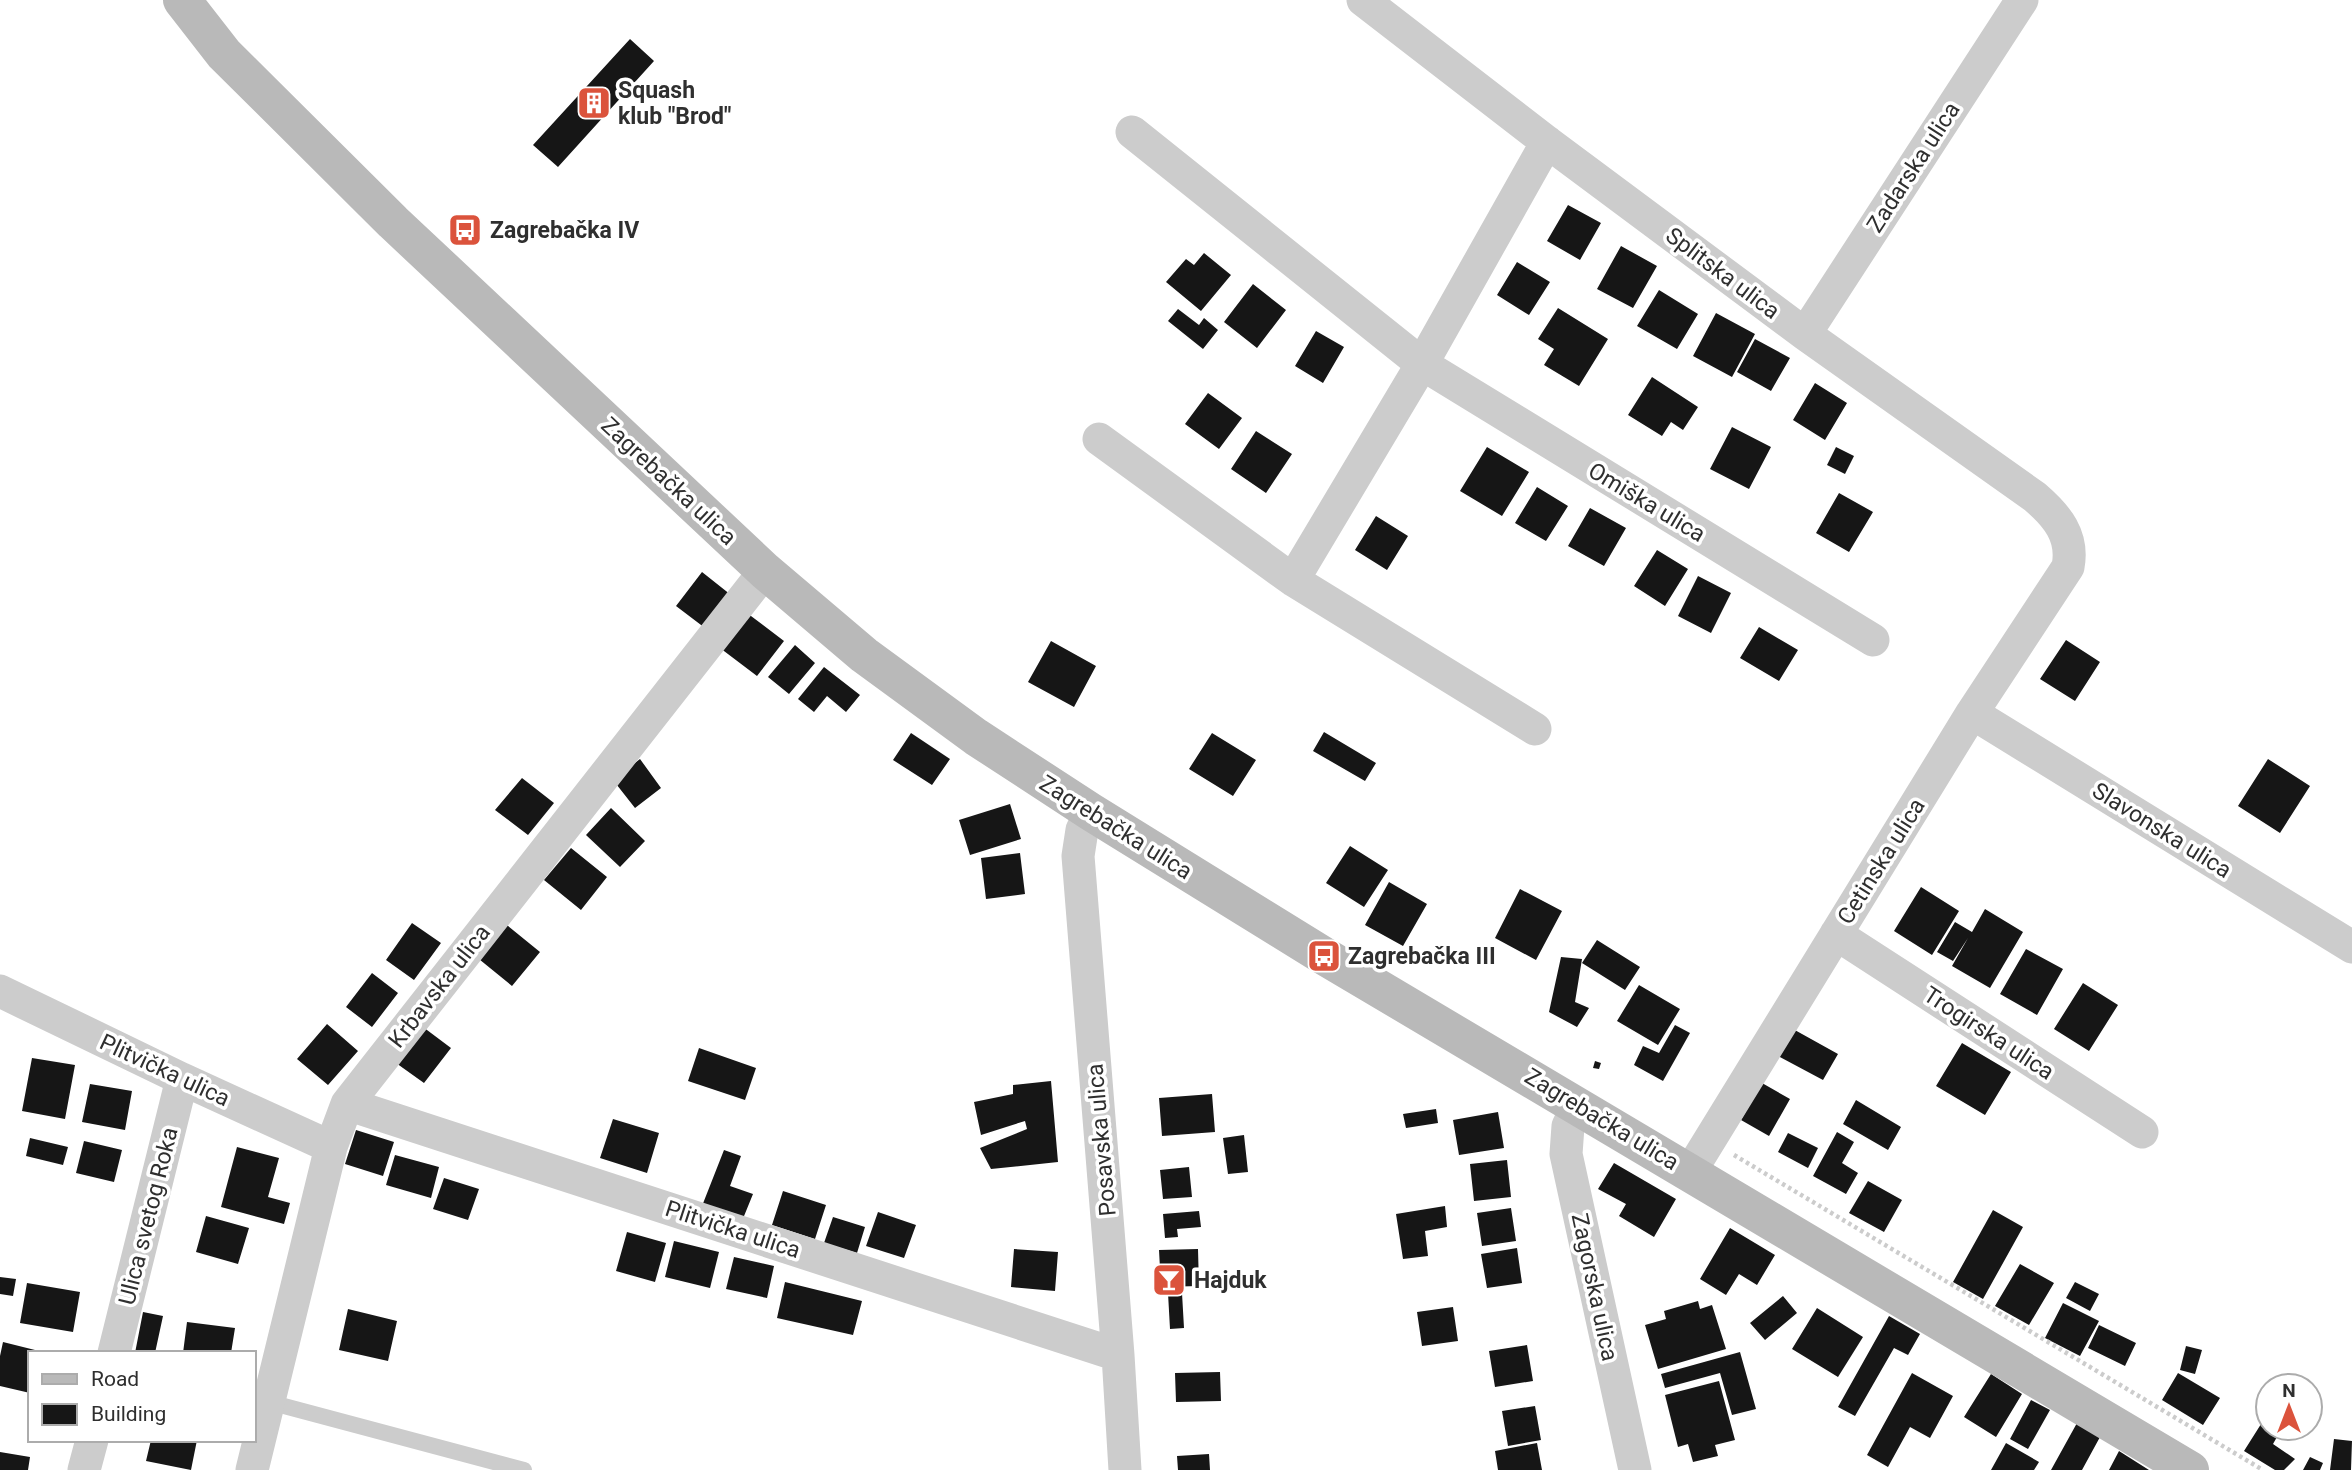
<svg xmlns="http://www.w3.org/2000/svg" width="2352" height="1470" viewBox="0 0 2352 1470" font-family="Roboto,sans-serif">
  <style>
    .building { fill: #161616 }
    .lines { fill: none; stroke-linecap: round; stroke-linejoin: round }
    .path { stroke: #ccc; stroke-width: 4.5; stroke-dasharray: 3.5 3.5; stroke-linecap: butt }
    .service { stroke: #ccc; stroke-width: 16 }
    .minor { stroke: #ccc; stroke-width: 33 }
    .secondary { stroke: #b9b9b9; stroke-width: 38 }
    .labels { text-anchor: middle; stroke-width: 7; stroke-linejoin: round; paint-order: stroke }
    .poi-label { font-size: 23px; font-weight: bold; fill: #2f2f2f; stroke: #fff; text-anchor: start }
    .street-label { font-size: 23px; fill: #2f2f2f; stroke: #fff }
  </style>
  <rect width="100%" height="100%" fill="#fff"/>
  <path class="building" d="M 630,39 L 654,61 L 558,167 L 533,145 Z
    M 1568,205 L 1601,223 L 1580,260 L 1547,241 Z
    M 1621,246 L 1657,266 L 1633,308 L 1597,289 Z
    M 1204,253 L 1231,275 L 1201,311 L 1166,282 L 1186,259 L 1194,265 Z
    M 1517,262 L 1550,282 L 1529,315 L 1497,295 Z
    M 1253,284 L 1286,310 L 1257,348 L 1224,322 Z
    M 1659,290 L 1698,314 L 1677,349 L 1637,326 Z
    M 1558,308 L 1608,339 L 1579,386 L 1544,365 L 1554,349 L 1538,339 Z
    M 1178,309 L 1199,325 L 1204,318 L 1218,330 L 1203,349 L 1168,321 Z
    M 1716,313 L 1755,334 L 1732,377 L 1693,356 Z
    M 1316,331 L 1344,347 L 1323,383 L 1295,366 Z
    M 1755,339 L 1790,358 L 1771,391 L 1737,372 Z
    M 1652,377 L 1698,407 L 1683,430 L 1671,422 L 1662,436 L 1628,415 Z
    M 1815,383 L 1847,403 L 1825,440 L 1793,420 Z
    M 1208,393 L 1242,418 L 1219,449 L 1185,424 Z
    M 1732,427 L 1771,447 L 1749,489 L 1710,469 Z
    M 1256,431 L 1292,454 L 1266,493 L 1231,469 Z
    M 1487,447 L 1529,472 L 1502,516 L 1460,491 Z
    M 1836,447 L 1854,456 L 1845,474 L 1827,465 Z
    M 1537,487 L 1568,506 L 1546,541 L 1515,523 Z
    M 1839,493 L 1873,512 L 1849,552 L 1816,533 Z
    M 1590,508 L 1626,528 L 1604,566 L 1568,546 Z
    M 1376,516 L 1408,536 L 1387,570 L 1355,550 Z
    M 1657,550 L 1688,569 L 1665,606 L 1634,586 Z
    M 702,572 L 731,595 L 705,628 L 676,606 Z
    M 1698,576 L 1731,593 L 1711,633 L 1678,616 Z
    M 747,613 L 784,641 L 757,676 L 720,648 Z
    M 1759,627 L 1798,650 L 1779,681 L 1740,658 Z
    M 2066,640 L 2100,662 L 2075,701 L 2040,679 Z
    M 1051,641 L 1096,666 L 1074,707 L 1028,682 Z
    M 795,645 L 815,663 L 789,694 L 768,677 Z
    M 824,667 L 860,695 L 846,712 L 827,696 L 814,712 L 798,699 Z
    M 1324,732 L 1376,763 L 1365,781 L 1313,751 Z
    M 911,733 L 950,759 L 932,785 L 893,760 Z
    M 1212,733 L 1256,760 L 1233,796 L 1189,769 Z
    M 640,759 L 661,788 L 635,808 L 613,780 Z
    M 2268,759 L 2310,786 L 2280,833 L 2238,806 Z
    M 522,778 L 554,803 L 528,835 L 495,810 Z
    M 1010,804 L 1021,839 L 970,855 L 959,820 Z
    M 611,808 L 645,841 L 620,867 L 586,835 Z
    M 1350,846 L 1388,870 L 1364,907 L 1326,883 Z
    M 571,848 L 607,877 L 581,910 L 544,880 Z
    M 1020,853 L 1025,894 L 986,899 L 981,858 Z
    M 1389,882 L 1427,904 L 1403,946 L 1365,925 Z
    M 1921,887 L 1959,911 L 1932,955 L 1894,931 Z
    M 1520,889 L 1562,911 L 1536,960 L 1495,938 Z
    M 1985,909 L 2023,932 L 1990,988 L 1952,966 L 1968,938 L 1953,961 L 1937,952 L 1955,922 L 1972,932 Z
    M 502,921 L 540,952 L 512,986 L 474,955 Z
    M 412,923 L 441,943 L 414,980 L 386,960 Z
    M 1597,940 L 1640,967 L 1625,990 L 1582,963 Z
    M 2026,949 L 2063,969 L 2037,1015 L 2000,994 Z
    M 1561,957 L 1582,959 L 1575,1002 L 1589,1008 L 1577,1027 L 1549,1012 Z
    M 372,973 L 398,993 L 372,1027 L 346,1007 Z
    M 2083,983 L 2118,1005 L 2089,1051 L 2054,1029 Z
    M 1639,985 L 1680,1009 L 1658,1045 L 1617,1021 Z
    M 327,1024 L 358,1051 L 328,1085 L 297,1059 Z
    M 1675,1025 L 1690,1033 L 1663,1081 L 1634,1065 L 1643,1046 L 1659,1053 Z
    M 423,1027 L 451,1048 L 424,1083 L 396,1063 Z
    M 1793,1029 L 1838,1054 L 1823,1080 L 1778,1056 Z
    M 1962,1043 L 2011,1072 L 1985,1115 L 1936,1086 Z
    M 699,1048 L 756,1068 L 745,1100 L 688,1081 Z
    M 32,1058 L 75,1065 L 65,1119 L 22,1111 Z
    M 1595,1061 L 1601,1063 L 1599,1069 L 1593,1068 Z
    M 1051,1081 L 1058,1162 L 991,1169 L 980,1148 L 1027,1129 L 1025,1121 L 981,1135 L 974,1102 L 1013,1094 L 1013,1085 Z
    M 1762,1083 L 1790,1099 L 1769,1136 L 1741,1120 Z
    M 90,1084 L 132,1091 L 125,1130 L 82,1122 Z
    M 1212,1094 L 1215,1132 L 1162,1136 L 1159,1098 Z
    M 1856,1100 L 1901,1127 L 1888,1150 L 1843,1124 Z
    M 1436,1109 L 1438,1123 L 1406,1128 L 1403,1114 Z
    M 1498,1112 L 1504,1148 L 1459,1155 L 1453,1120 Z
    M 613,1119 L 659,1133 L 647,1173 L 600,1158 Z
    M 356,1130 L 394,1142 L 383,1176 L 345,1164 Z
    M 1837,1132 L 1854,1142 L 1842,1163 L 1858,1173 L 1846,1194 L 1813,1176 Z
    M 1788,1133 L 1818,1148 L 1808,1168 L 1778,1152 Z
    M 1244,1135 L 1248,1172 L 1228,1174 L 1223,1138 Z
    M 30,1138 L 68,1147 L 63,1165 L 26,1156 Z
    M 84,1141 L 122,1150 L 114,1182 L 76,1173 Z
    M 237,1147 L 279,1158 L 268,1197 L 290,1203 L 284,1224 L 221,1207 Z
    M 724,1150 L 741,1156 L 730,1186 L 753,1194 L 742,1221 L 702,1206 Z
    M 395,1155 L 439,1167 L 431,1198 L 386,1185 Z
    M 1507,1160 L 1511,1197 L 1474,1201 L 1470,1164 Z
    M 1614,1163 L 1676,1199 L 1654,1237 L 1619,1216 L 1626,1204 L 1598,1189 Z
    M 1189,1167 L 1192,1197 L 1163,1199 L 1160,1170 Z
    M 444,1178 L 479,1189 L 468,1220 L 433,1209 Z
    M 1868,1181 L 1902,1200 L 1884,1232 L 1849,1213 Z
    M 783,1191 L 826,1205 L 815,1239 L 772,1225 Z
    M 1445,1206 L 1447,1227 L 1425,1231 L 1428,1256 L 1403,1259 L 1396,1214 Z
    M 1511,1208 L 1516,1241 L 1482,1246 L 1477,1213 Z
    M 1993,1210 L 2023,1227 L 1983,1299 L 1953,1282 Z
    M 1199,1211 L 1201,1227 L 1177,1229 L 1178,1237 L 1165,1238 L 1163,1214 Z
    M 878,1212 L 916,1225 L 904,1258 L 866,1246 Z
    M 206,1216 L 249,1228 L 238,1264 L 196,1252 Z
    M 833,1217 L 865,1227 L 857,1253 L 824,1243 Z
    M 1730,1228 L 1775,1255 L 1757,1285 L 1739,1274 L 1726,1295 L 1700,1279 Z
    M 627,1232 L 666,1243 L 655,1282 L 616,1271 Z
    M 674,1241 L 719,1252 L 710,1288 L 665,1277 Z
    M 1517,1248 L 1522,1283 L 1487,1288 L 1481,1254 Z
    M 1014,1249 L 1058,1252 L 1055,1291 L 1011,1287 Z
    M 1198,1249 L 1199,1286 L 1161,1287 L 1159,1250 Z
    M 734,1257 L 774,1266 L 767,1298 L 726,1289 Z
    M 2020,1264 L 2054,1283 L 2029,1325 L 1995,1306 Z
    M 0,1277 L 16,1279 L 13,1296 L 0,1294 Z
    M 785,1282 L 862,1301 L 853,1335 L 777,1318 Z
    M 2075,1282 L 2099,1294 L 2090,1311 L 2066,1298 Z
    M 27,1283 L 80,1292 L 73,1332 L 20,1323 Z
    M 1168,1293 L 1182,1293 L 1184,1328 L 1170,1329 Z
    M 1783,1296 L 1797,1313 L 1765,1340 L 1750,1323 Z
    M 1698,1301 L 1700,1309 L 1712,1305 L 1726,1349 L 1658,1369 L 1645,1325 L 1666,1319 L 1664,1311 Z
    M 2063,1303 L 2099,1321 L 2080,1356 L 2045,1338 Z
    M 1453,1307 L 1458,1341 L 1422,1346 L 1417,1312 Z
    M 1817,1308 L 1863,1337 L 1838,1377 L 1792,1349 Z
    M 348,1309 L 397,1321 L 388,1361 L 339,1350 Z
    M 143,1312 L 163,1316 L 155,1353 L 135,1353 Z
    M 1889,1316 L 1920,1334 L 1908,1355 L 1894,1348 L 1855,1416 L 1838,1407 Z
    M 187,1322 L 235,1328 L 231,1353 L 183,1353 Z
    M 2099,1325 L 2136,1343 L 2125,1366 L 2088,1348 Z
    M 3,1342 L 43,1352 L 30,1353 L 30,1393 L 0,1386 L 0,1356 Z
    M 1527,1345 L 1533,1381 L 1495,1387 L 1489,1351 Z
    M 2186,1346 L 2202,1350 L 2195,1374 L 2180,1370 Z
    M 1740,1352 L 1756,1409 L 1732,1415 L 1720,1373 L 1665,1388 L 1661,1374 Z
    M 1220,1372 L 1221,1401 L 1176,1402 L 1175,1373 Z
    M 1912,1373 L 1953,1396 L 1930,1438 L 1910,1427 L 1888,1467 L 1867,1455 Z
    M 2178,1373 L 2220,1398 L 2203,1425 L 2162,1400 Z
    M 1991,1374 L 2022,1394 L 1996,1437 L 1964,1417 Z
    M 1719,1381 L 1735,1440 L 1715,1445 L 1718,1456 L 1693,1462 L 1688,1444 L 1678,1447 L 1665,1395 Z
    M 2031,1400 L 2050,1410 L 2028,1449 L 2010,1439 Z
    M 1535,1406 L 1541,1440 L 1508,1446 L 1502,1411 Z
    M 2268,1413 L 2268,1428 L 2282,1428 L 2273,1444 L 2295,1459 L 2284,1470 L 2275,1470 L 2244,1451 Z
    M 2077,1423 L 2100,1437 L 2082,1470 L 2051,1470 Z
    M 2334,1439 L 2352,1441 L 2351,1470 L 2330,1470 Z
    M 151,1440 L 197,1440 L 191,1470 L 146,1461 Z
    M 1537,1443 L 1542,1470 L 1498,1470 L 1495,1451 Z
    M 2006,1443 L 2039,1462 L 2034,1470 L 1991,1470 Z
    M 2119,1451 L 2149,1470 L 2109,1470 Z
    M 0,1452 L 30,1457 L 28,1470 L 0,1470 Z
    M 1209,1454 L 1210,1470 L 1178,1470 L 1177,1456 Z
    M 2310,1457 L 2323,1463 L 2320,1470 L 2303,1470 Z"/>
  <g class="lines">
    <path class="path" d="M 1734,1155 L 2263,1470"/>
    <path class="service" d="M 269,1402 L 524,1470"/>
    <path class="minor" d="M 1363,0 L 1547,142 L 1805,334 L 2035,497 C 2057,516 2074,536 2068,567 L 1972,713 L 1690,1172
      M 1132,132 L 1422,364 L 1873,640
      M 1805,334 L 2022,0
      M 1099,439 L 1293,580 L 1535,729
      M 1293,580 L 1422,364 L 1547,142
      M 1972,713 L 2352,947
      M 1091,812 L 1082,830 L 1078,856 L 1118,1355 L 1125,1470
      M 1836,934 L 2142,1132
      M 0,991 L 182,1079 L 331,1147
      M 347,1104 L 1118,1355
      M 1578,1105 L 1568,1126 L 1566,1154 L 1635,1470
      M 114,1353 L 182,1079
      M 84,1470 L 92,1440
      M 252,1470 L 331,1147 L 347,1104 L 765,571"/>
    <path class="secondary" d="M 182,0 L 224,54 L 393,222 L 765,571 L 864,655 L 976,737 L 1091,812 L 1324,956 L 2190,1470"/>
  </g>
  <defs>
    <symbol id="building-square" viewBox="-11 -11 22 22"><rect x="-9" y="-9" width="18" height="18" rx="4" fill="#db533c" stroke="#fff"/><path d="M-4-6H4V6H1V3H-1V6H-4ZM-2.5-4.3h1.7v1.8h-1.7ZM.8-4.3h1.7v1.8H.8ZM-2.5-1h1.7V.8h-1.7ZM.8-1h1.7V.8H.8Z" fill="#fff"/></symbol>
    <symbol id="bus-square" viewBox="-11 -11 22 22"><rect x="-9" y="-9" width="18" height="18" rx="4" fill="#db533c" stroke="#fff"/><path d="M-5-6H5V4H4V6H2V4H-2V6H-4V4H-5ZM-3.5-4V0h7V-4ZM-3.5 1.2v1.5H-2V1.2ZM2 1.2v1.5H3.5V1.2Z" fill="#fff"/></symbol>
    <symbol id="bar-square" viewBox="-11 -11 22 22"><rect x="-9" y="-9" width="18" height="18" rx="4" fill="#db533c" stroke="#fff"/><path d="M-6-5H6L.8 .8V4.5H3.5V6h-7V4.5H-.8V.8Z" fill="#fff"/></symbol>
  </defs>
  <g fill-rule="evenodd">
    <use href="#building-square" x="575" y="84" width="38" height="38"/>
    <use href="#bus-square" x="446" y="211" width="38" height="38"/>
    <use href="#bus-square" x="1305" y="937" width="38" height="38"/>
    <use href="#bar-square" x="1150" y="1261" width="38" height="38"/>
  </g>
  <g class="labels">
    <g class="poi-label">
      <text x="618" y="98">Squash<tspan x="618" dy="26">klub "Brod"</tspan></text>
      <text x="490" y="238">Zagrebačka IV</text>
      <text x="1348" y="964">Zagrebačka III</text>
      <text x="1194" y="1288">Hajduk</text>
    </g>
    <g class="street-label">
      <text transform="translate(1913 167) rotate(-57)" y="8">Zadarska ulica</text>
      <text transform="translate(1723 273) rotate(37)" y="8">Splitska ulica</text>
      <text transform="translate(669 481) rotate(43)" y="8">Zagrebačka ulica</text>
      <text transform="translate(1647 502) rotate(31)" y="8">Omiška ulica</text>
      <text transform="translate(1116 827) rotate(32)" y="8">Zagrebačka ulica</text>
      <text transform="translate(2162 830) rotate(32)" y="8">Slavonska ulica</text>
      <text transform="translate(1881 861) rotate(-58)" y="8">Cetinska ulica</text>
      <text transform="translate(439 986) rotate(-52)" y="8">Krbavska ulica</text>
      <text transform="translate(1989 1033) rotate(33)" y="8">Trogirska ulica</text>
      <text transform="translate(165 1070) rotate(25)" y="8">Plitvička ulica</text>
      <text transform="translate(1602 1119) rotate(31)" y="8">Zagrebačka ulica</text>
      <text transform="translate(1101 1140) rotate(-95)" y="8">Posavska ulica</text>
      <text transform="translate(148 1216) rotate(-76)" y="8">Ulica svetog Roka</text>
      <text transform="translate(733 1229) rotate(18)" y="8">Plitvička ulica</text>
      <text transform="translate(1595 1287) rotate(78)" y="8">Zagorska ulica</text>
    </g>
  </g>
  <rect x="28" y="1351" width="228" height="91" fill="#ffffff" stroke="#acacac" stroke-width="2"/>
  <rect x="42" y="1374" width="35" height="10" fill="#b9b9b9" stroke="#acacac" stroke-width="2"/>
  <text x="91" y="1386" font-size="21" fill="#2f2f2f">Road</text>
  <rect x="42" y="1404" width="35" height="21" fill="#161616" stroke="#acacac" stroke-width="2"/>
  <text x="91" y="1421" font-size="21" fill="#2f2f2f">Building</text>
  <g transform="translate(2289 1407)"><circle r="33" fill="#ffffff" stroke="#acacac" stroke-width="2"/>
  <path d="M0-5L12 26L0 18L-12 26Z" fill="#db533c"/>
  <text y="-10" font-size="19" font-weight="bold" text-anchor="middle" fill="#2f2f2f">N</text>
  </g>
</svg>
